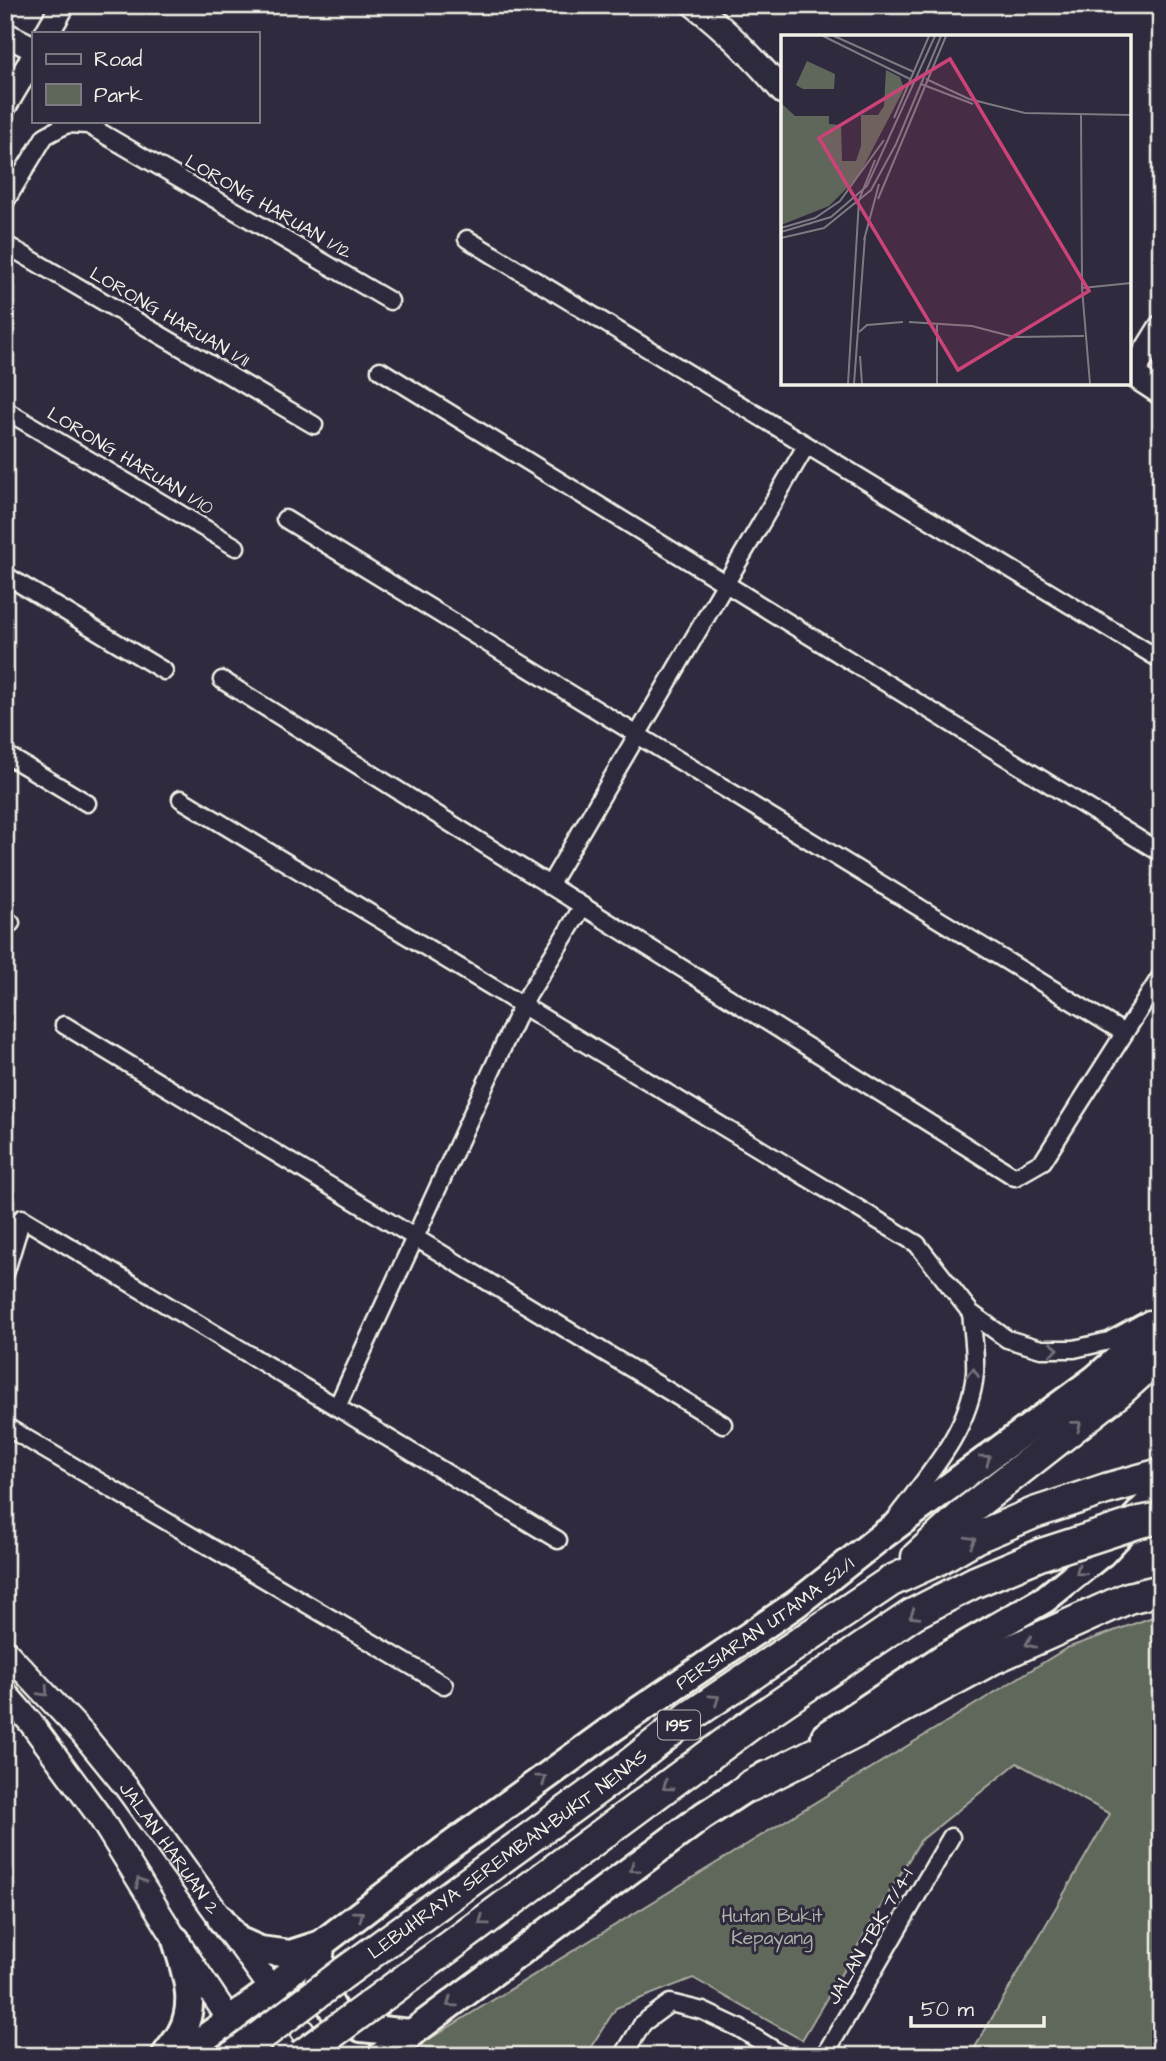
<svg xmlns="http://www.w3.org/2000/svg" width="1166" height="2061" viewBox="0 0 1166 2061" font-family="'Architects Daughter',sans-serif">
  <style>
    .green { fill: #5f675a; stroke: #aaaca1; stroke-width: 2 }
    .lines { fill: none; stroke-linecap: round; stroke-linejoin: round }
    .street-casing { stroke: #f4f1e8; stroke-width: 21 }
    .secondary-casing { stroke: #f4f1e8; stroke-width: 28 }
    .primary-casing { stroke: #f4f1e8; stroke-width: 32 }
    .highway-casing { stroke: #f4f1e8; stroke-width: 35 }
    .street { stroke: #2f2a3d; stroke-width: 16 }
    .secondary { stroke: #2f2a3d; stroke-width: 23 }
    .primary { stroke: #2f2a3d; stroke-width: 26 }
    .highway { stroke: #2f2a3d; stroke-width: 30 }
    .highway-bridge-casing { stroke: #f4f1e8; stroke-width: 35; stroke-linecap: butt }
    .highway-bridge { stroke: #2f2a3d; stroke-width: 30 }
    .oneway { stroke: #747079 }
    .labels { text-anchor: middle; stroke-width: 6; stroke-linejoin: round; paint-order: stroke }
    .shield { fill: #2f2a3d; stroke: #b9b5b5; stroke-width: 2 }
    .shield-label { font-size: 18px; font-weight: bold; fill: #f4f1e8 }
    .street-label { font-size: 19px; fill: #f4f1e8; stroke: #2f2a3d }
    .park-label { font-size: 19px; fill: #b1b3a8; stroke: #2f2a3d }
    .inset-road { fill: none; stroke: #7e7a81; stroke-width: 2 }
    .view { fill: #cc4377; fill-opacity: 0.15; stroke: #cc4377; stroke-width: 3.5 }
    .inset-edge { fill: none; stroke: #f4f1e8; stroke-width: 3.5 }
  </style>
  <rect width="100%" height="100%" fill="#2f2a3d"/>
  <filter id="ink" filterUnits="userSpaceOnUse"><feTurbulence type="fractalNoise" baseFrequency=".0143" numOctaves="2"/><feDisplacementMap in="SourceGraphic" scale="14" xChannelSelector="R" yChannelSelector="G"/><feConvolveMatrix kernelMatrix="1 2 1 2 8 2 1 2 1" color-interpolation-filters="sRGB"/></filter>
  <g filter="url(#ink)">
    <path class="green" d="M 1161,1614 L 1161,2056 L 970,2056 L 1110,1814 L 1017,1763 L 920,1841 L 802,2040 L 693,1978 L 616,2008 L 585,2056 L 412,2056 L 418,2046 L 1067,1648 Z"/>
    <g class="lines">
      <defs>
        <path id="street" d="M 5,202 L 45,136 L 67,124 L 88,125 L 390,301
          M 467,239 L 1161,660
          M 5,244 L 314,425
          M 380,370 L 1161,853
          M 5,410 L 236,547
          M 285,519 L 1124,1033
          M 5,575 L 164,671
          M 222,680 L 1015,1177 L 1043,1161 L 1161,976
          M 5,754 L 87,803
          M 181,799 L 917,1244 L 971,1313 L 1007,1339 L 1041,1349 L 1074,1349 L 1109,1341 L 1149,1319
          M 549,886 L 806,446
          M 5,920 L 11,923
          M 64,1025 L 723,1424
          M 5,1274 L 22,1218 L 558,1540
          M 337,1407 L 522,1005 L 583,906
          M 5,1426 L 444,1685
          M 898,1515 C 930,1473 970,1429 975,1373 C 976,1354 973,1333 971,1313
          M 623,2056 L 643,2023 L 670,2003 L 703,2011 L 739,2028 L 784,2056
          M 824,2056 L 951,1837"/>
        <g id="secondary">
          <path d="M 694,5 C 728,31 756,60 783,92"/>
          <path d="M 47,33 L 63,5"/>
          <path d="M 5,34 L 33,48"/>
          <path d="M 5,105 L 33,58"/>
          <path d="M 1129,372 L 1161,393"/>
          <path d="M 1132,374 L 1161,327"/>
          <path id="s1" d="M 5,1651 L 83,1734 L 127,1788 L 320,2056"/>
          <path d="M 5,1693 L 31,1723 L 100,1817 L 176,1940 L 254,2056"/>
        </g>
        <g id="primary">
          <path d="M 825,1736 L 944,1657 L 1045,1599 L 1102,1553 L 1150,1502 L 1161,1486"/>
          <path d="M 221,1919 L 237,1940 L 260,1950 L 290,1954 L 321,1944 L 318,1982 L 335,2013 L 361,2028 L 411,2033 L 406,2040"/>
          <path d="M 165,2056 C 170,2048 177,2041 181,2033 C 198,2002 185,1971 176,1940"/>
          <path id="s2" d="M 180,2056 L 272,1989 L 321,1944 L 443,1851 L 613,1728 L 796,1604 L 882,1536 L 1095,1379 L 1161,1321"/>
          <path d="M 381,2056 L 703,1816 L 766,1775"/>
        </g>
        <g id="highway">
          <path d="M 917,1557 L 966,1512 L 1119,1392 L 1161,1354"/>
          <path d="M 750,1786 L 857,1732 L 992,1659 L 1128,1598 L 1161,1590"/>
          <path id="s3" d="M 345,1972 L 611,1779 L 689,1717 L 891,1581 L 937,1560 L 975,1538 L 1034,1513 L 1106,1489 L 1161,1474"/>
          <path d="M 372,2004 L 758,1719 L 913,1614 L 975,1582 L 1042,1554"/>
        </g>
      </defs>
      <use href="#street" class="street-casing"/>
      <use href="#secondary" class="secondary-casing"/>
      <use href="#primary" class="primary-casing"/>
      <use href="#highway" class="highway-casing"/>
      <use href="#street" class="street"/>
      <use href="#secondary" class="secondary"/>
      <use href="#primary" class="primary"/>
      <use href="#highway" class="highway"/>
      <defs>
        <path id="highway-bridge" d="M 1042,1554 L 1140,1522 L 1161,1518
          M 234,2056 L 345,1972
          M 301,2056 L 372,2004"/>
      </defs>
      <use href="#highway-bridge" class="highway-bridge-casing"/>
      <use href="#highway-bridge" class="highway-bridge"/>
    </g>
    <defs><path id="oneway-chevron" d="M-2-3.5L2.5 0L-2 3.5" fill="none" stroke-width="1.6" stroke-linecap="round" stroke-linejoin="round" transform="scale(1.75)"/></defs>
    <g class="oneway">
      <use href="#oneway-chevron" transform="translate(1054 1349) rotate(1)"/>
      <use href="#oneway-chevron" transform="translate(973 1373) rotate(-86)"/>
      <use href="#oneway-chevron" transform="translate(1077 1425) rotate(-38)"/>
      <use href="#oneway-chevron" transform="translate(986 1459) rotate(-37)"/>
      <use href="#oneway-chevron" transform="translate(971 1541) rotate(-28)"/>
      <use href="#oneway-chevron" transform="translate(1080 1571) rotate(143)"/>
      <use href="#oneway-chevron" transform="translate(914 1615) rotate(149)"/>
      <use href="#oneway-chevron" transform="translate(1030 1643) rotate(156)"/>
      <use href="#oneway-chevron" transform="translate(44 1692) rotate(47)"/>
      <use href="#oneway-chevron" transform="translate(715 1699) rotate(-34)"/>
      <use href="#oneway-chevron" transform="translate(542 1779) rotate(-36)"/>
      <use href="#oneway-chevron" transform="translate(667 1786) rotate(144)"/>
      <use href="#oneway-chevron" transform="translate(634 1868) rotate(144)"/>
      <use href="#oneway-chevron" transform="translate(140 1882) rotate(-122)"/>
      <use href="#oneway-chevron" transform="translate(359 1915) rotate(-37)"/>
      <use href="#oneway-chevron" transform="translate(483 1921) rotate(144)"/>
      <use href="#oneway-chevron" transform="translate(451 2003) rotate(144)"/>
    </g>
  </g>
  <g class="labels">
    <rect class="shield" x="658" y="1710.5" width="42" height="29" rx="5"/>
    <g class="shield-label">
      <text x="679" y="1731">195</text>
    </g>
    <g class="street-label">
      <text transform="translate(269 206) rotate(30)" y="7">LORONG HARUAN 1/12</text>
      <text transform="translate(170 316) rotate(30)" y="7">LORONG HARUAN 1/11</text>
      <text transform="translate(131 460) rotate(31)" y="7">LORONG HARUAN 1/10</text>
      <text dy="7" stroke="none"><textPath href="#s2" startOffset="728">PERSIARAN UTAMA S2/1</textPath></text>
      <text dy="7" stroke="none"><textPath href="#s1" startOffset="257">JALAN HARUAN 2</textPath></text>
      <text dy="7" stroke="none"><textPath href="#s3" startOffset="201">LEBUHRAYA SEREMBAN-BUKIT NENAS</textPath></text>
      <text transform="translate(869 1936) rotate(-60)" y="7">JALAN TBK 7/4-1</text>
    </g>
    <g class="park-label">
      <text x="772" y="1922">Hutan Bukit<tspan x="772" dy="22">Kepayang</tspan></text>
    </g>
  </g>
  <g transform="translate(781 35)">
    <rect width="350" height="350" fill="#2f2a3d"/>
    <path d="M 26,26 L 54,39 L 53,54 L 22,54 L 15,50 ZM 105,35 L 119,42 L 123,54 L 77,142 L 48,171 L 0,190 L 0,68 L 14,81 L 48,81 L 48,89 L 60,90 L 61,126 L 75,126 L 80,111 L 80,80 L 97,80 L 103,71 Z" fill="#5f675a"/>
    <path class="inset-road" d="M 42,1 L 129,44M 53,1 L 133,37M 145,44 L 188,64 L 244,78 L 350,80M 140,49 L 192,69M 300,78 L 301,253 L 309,349M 113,83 L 148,1M 97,164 L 165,1M 0,193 L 34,183 L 59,166 L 103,105M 0,197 L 50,182 L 86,151 L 154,1M 0,203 L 43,193 L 90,155 L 115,109 L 160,1M 83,205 L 98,149M 301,253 L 350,248M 128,287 L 191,291 L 233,302 L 303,301M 78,297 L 86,290 L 122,287M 79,321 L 81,349M 67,349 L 78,165 L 94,125M 73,349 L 84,201M 156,349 L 156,290"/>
    <path class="view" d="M 169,24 L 308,256 L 177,335 L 38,103 Z"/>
    <rect width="350" height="350" class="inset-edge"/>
  </g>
  <rect width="1166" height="2061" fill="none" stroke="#2f2a3d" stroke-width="28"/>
  <rect x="14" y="14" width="1138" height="2033" fill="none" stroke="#f4f1e8" stroke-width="2.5" filter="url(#ink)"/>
  <rect x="32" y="32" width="228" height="91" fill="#2f2a3d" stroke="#7e7a81" stroke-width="2"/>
  <rect x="46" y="54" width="35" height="10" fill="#2f2a3d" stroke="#7e7a81" stroke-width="2"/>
  <text x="94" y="66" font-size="21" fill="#f4f1e8">Road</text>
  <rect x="46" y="84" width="35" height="21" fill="#5f675a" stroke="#7e7a81" stroke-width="2"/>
  <text x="94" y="102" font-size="21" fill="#f4f1e8">Park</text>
  <path d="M911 2016v10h133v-10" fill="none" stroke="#f4f1e8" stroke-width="3.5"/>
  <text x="921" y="2016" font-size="21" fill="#f4f1e8" stroke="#2f2a3d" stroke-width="5" paint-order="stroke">50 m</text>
</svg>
